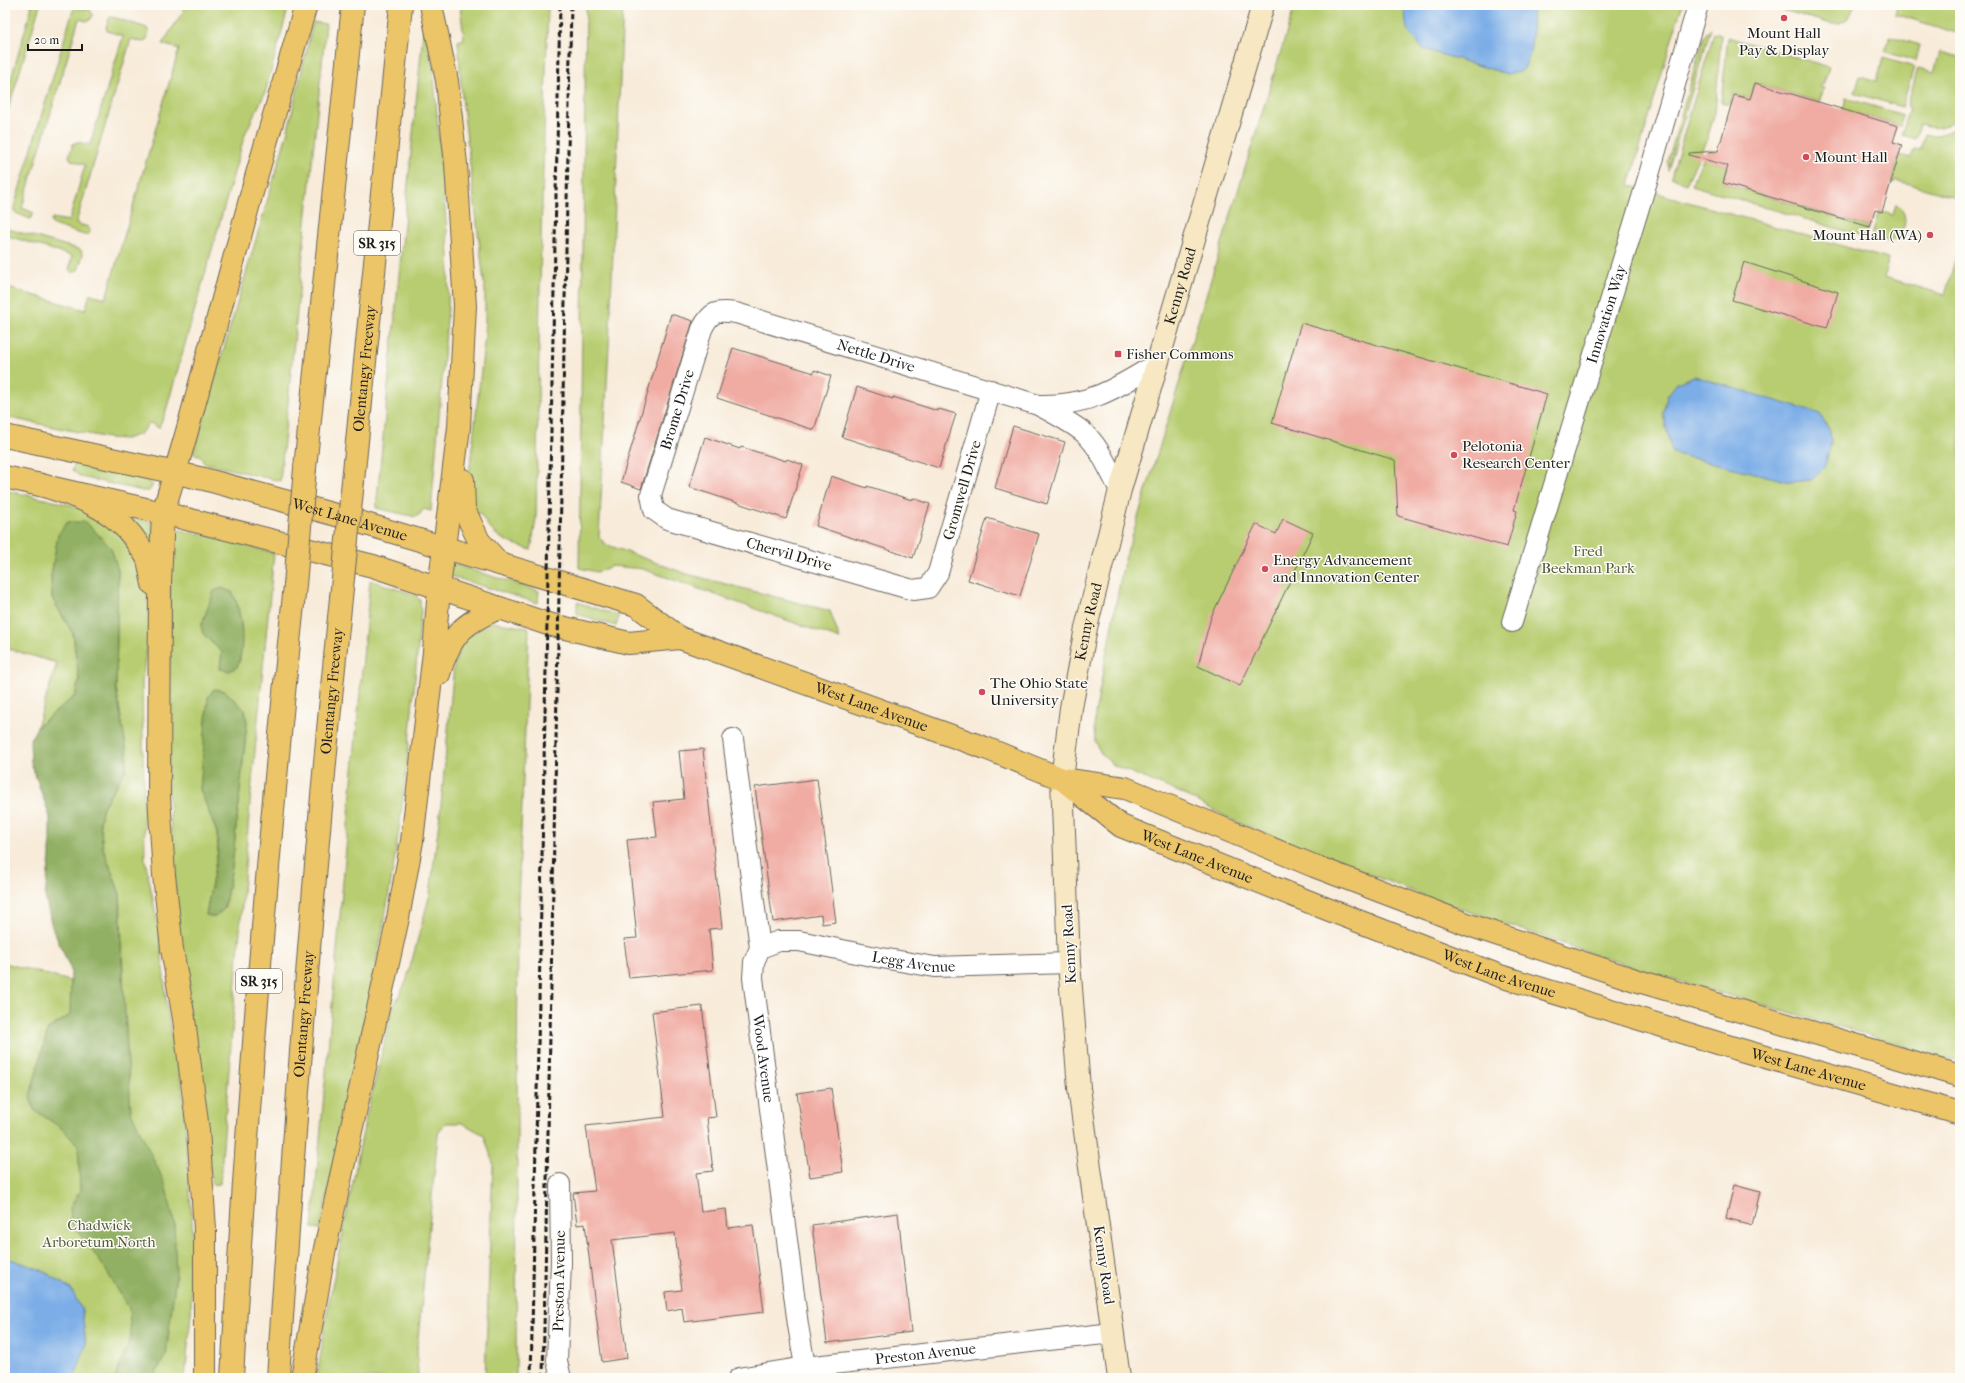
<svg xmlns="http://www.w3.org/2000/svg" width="1965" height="1383" viewBox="0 0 1965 1383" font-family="'IM FELL French Canon',serif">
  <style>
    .green { fill: #b8cd71; stroke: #6a7446; fill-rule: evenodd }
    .forest { fill: #92b063; stroke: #576640 }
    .water { fill: #7bade7; stroke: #4c6482 }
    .building { fill: #f0aca3 }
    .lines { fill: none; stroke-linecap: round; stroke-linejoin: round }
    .street-casing { stroke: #69645e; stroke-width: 22 }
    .secondary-casing { stroke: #69645e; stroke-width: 24 }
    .primary-casing { stroke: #69645e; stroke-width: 24 }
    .highway-casing { stroke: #69645e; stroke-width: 24 }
    .street { stroke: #fff; stroke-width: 20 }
    .secondary { stroke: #f7e8c3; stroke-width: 22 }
    .primary { stroke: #ecc569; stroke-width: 22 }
    .highway { stroke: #ecc569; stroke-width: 22 }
    .rail { stroke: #1c1c1c; stroke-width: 3; stroke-dasharray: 6 3; stroke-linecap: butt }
    .highway-bridge-casing { stroke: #69645e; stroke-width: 24; stroke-linecap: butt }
    .highway-bridge { stroke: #ecc569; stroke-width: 22 }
    .poi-dot { fill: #d1495b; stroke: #fdfcf7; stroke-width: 1.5 }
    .labels { text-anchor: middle; stroke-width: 3; stroke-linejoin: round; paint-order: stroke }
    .shield { fill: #fdfcf7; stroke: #605f5e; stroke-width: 1 }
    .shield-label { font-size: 14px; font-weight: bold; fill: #1c1c1c }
    .poi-label { font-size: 15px; fill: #1c1c1c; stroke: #fdfcf7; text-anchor: start }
    .street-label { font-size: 15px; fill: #1c1c1c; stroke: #fdfcf7 }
    .park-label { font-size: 15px; fill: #535a3a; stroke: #fdfcf7 }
  </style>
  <rect width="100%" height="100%" fill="#fdfcf7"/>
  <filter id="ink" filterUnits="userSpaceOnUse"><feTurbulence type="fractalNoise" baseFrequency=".025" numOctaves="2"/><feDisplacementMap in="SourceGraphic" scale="8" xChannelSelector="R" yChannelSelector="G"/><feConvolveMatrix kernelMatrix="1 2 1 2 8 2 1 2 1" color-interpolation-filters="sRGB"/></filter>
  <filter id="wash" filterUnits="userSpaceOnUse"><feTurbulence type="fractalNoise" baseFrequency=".012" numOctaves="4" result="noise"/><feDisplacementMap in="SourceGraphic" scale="16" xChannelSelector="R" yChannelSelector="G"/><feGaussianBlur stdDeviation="0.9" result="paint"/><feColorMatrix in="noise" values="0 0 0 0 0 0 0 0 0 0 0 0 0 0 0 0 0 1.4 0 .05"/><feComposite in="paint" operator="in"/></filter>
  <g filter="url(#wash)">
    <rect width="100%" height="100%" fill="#f8ebd9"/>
    <path class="green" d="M 29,5 L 40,5 L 5,120 L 5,100 L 32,6 Z
      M 176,5 L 289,5 L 265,93 L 245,134 L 165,414 L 159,428 L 150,423 L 140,434 L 126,439 L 108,438 L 5,417 L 5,287 L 85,310 L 90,294 L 106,298 L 179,49 L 162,44 L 184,10 Z
      M 460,5 L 548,5 L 541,235 L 536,519 L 531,550 C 504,540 495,540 480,513 L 471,516 L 467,492 L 485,336 L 485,291 L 462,97 L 458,41 L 464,39 Z
      M 586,5 L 623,5 L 610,326 L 599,537 L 605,544 L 687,574 L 830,611 L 840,639 L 643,569 L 612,566 L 597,572 L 579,568 Z
      M 1295,5 L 1682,5 L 1629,185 L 1888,259 L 1885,277 L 1945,295 L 1956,257 L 1960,258 L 1960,1062 L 1941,1058 L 1869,1035 L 1650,973 L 1435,900 L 1308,850 L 1238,823 L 1181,793 L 1115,766 L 1102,755 L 1095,742 L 1094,729 L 1095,714 L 1123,566 Z
      M 1766,5 L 1854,5 L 1854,6 C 1851,18 1844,24 1831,24 Z
      M 1897,5 L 1960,5 L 1960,34 L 1895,14 Z
      M 76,7 L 90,10 L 93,15 L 91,19 L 87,21 L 79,19 L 22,208 L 34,213 L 30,219 L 14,212 L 14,207 L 73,10 Z
      M 113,17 L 147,28 L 149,33 L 146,41 L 143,42 L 131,39 L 76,223 L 88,227 L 90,230 L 89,234 L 84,235 L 53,225 L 51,222 L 52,218 L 69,221 L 85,165 L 71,160 L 69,156 L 73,144 L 77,142 L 90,145 L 123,36 L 107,31 L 106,27 L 109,18 Z
      M 313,22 L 326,24 L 280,481 L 204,463 L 201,456 L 193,453 L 287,134 Z
      M 424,22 L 433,67 L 449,256 L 448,308 L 431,511 L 423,509 L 421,513 L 416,517 L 376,508 Z
      M 1711,28 L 1668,171 L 1668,161 L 1704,36 Z
      M 1714,33 L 1721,35 L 1715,113 L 1707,139 L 1686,184 L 1671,177 Z
      M 1890,36 L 1920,45 L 1916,61 L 1885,52 Z
      M 1728,37 L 1829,67 L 1823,85 L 1821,84 L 1820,87 L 1824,88 L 1819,102 L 1755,83 L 1750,99 L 1732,94 L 1729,105 L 1721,102 Z
      M 1940,52 L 1960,57 L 1960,117 C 1943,128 1939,130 1919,125 L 1915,139 L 1902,135 L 1909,108 L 1907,107 L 1918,68 L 1934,72 Z
      M 1883,58 L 1914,67 L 1902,107 L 1855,93 L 1860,76 L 1877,81 Z
      M 1846,98 L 1903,115 L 1900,126 L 1843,110 Z
      M 1960,124 L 1960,199 L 1895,180 L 1894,183 L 1883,180 L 1893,176 L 1899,155 L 1911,158 L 1914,149 L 1920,150 L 1925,134 C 1940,137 1948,133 1960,124 Z
      M 1708,149 L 1715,151 L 1712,161 L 1728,166 L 1723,183 L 1868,227 L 1865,237 L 1691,185 Z
      M 1896,204 C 1912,214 1905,240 1886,241 C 1881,241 1875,239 1871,238 L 1879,211 L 1893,215 Z
      M 5,228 L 81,250 L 83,255 L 78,270 L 72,273 L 69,270 L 72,256 L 5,235 Z
      M 78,464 L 144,478 L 153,485 L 149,491 L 143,491 L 81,477 L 72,470 L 74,465 Z
      M 5,490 L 80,507 L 117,532 L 136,558 L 147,587 L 150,626 L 142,681 L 145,859 L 160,936 L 167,1009 L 182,1088 L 187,1146 L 193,1238 L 191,1314 L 185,1378 L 5,1378 L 5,963 L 124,996 L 120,894 L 103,848 L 100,822 L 103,807 L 126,769 L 127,753 L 116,688 L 118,570 L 58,535 L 51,576 L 52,598 L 73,634 L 79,680 L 75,696 L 37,727 L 57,663 L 5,648 Z
      M 126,517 L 152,522 L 154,555 Z
      M 179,530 L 201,534 L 274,553 L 250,803 L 220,1184 L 212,1185 L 180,946 L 168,790 L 171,549 L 175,533 ZM 241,626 L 240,660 L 237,667 L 220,669 L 222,652 L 203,634 ZM 225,691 L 245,710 L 247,723 L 232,867 L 224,909 L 206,915 L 218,850 L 217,833 L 200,789 Z
      M 453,564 L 539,591 L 538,603 L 453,577 L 448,573 L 449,565 Z
      M 370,580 L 415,595 L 420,600 L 421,612 C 413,693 408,775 395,856 C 376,981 346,1105 320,1229 L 312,1228 Z
      M 577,602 L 619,616 L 616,626 L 577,614 Z
      M 492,622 L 529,628 L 518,904 L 516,1378 L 485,1378 L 493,1163 L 484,1135 L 462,1123 L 445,1123 L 438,1134 L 417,1349 L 418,1378 L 317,1378 L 327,1312 L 364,1126 L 393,1007 L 406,982 L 430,894 L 441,805 L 454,665 C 462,637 468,636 492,622 Z"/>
    <path class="forest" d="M 67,522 L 86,522 L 111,548 L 118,570 L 116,688 L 127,753 L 126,769 L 103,807 L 100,822 L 103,848 L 120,894 L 121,944 L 131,1112 L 165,1184 L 174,1220 L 176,1275 L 166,1355 L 153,1378 L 115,1378 L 131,1337 L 129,1308 L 104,1267 L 71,1222 L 70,1208 L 80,1191 L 78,1145 L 60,1127 L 34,1110 L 30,1096 L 48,1029 L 70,1015 L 71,970 L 52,927 L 45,896 L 50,857 L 50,817 L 31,763 L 30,741 L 37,727 L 75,696 L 79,680 L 73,634 L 52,598 L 51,576 L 58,535 Z
      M 222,588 L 232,592 C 242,610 246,648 237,667 L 229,671 L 220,669 L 222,652 L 203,634 L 201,626 L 214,591 Z
      M 214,689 L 225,691 L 245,710 L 247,723 L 232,867 L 224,909 L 215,917 L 206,915 L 218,850 L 217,833 L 200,789 L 208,697 Z"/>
    <path class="water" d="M 1406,5 L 1532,5 C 1533,20 1534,63 1520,72 C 1517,73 1511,73 1507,74 L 1423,49 L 1410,33 L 1406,23 L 1405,11 Z
      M 1694,376 L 1820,414 L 1830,431 L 1831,443 L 1825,466 L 1811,480 L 1791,482 L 1672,453 L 1663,414 L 1667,396 L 1677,383 Z
      M 5,1257 L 44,1271 L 71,1289 L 82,1310 L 86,1346 L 74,1378 L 5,1378 Z"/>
    <g id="blocks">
      <path class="building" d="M 1755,83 L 1898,126 L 1893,142 L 1902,145 L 1882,212 L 1875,210 L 1870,227 L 1723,183 L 1728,166 L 1689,155 L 1689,153 L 1718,151 L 1734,95 L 1750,99 Z
        M 1744,262 L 1838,292 L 1827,328 L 1732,300 Z
        M 671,314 L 693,321 L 641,489 L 621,482 Z
        M 1301,323 L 1547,394 L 1514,510 L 1517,511 L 1507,547 L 1398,516 L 1395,460 L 1272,423 Z
        M 733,348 L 814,373 L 814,370 L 831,376 L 814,430 L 717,398 Z
        M 857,387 L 893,399 L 893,397 L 938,411 L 939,409 L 956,414 L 939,468 L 842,437 Z
        M 1013,426 L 1065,442 L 1047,504 L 995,488 Z
        M 705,437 L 740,449 L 741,447 L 786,461 L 787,459 L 803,465 L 786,519 L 689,487 Z
        M 831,476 L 867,488 L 867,486 L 912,500 L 913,498 L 930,504 L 913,558 L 816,526 Z
        M 987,518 L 1039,534 L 1020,596 L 968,580 Z
        M 1283,519 L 1313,533 L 1240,686 L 1198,666 L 1211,617 L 1256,524 L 1276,534 Z
        M 703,749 L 722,928 L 709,929 L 713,970 L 629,978 L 624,939 L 637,938 L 627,840 L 657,837 L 653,802 L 684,799 L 679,751 Z
        M 817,779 L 836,922 L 822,924 L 821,915 L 773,922 L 755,787 Z
        M 702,1006 L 716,1117 L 707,1118 L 713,1171 L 696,1173 L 701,1212 L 726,1209 L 728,1228 L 753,1225 L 764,1312 L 684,1322 L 682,1308 L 667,1311 L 665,1292 L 682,1290 L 675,1233 L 612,1240 L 627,1358 L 602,1362 L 585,1224 L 577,1225 L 573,1193 L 595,1191 L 586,1126 L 665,1117 L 652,1012 Z
        M 831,1088 L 843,1172 L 810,1177 L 797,1093 Z
        M 1734,1185 L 1760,1192 L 1752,1225 L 1726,1218 Z
        M 898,1213 L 911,1332 L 827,1343 L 812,1225 Z"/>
    </g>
  </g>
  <g filter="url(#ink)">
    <use href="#blocks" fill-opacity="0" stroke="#69645e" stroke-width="1"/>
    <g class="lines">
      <defs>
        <g id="street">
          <path id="s1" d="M 991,390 L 938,573 L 928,588 L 913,590 L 667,519 L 654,510 L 651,495 L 702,329 C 711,311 717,310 736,313 L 1038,405 C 1053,413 1069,421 1083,432 C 1100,446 1109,471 1120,490"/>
          <path d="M 1040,405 C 1091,406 1116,388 1158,363"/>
          <path id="s2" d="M 1512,622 L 1648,178 L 1698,5"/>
          <path id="s3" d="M 733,739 L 760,948 L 754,962 L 753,978 L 798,1325 L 807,1378"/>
          <path id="s4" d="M 760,948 L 779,941 L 799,941 L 876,957 L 935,967 L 1069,963"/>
          <path d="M 560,1184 L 561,1262 L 557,1361 L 561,1378"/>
          <path id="s5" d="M 739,1378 L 805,1367 L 1113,1333"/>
        </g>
        <g id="secondary">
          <path id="s6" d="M 1119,1378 L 1079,1088 L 1069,963 L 1062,779 L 1071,708 L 1086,628 L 1120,490 L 1263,5"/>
        </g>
        <g id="primary">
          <path id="s7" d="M 5,436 L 204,479 L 336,515 L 636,605 L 680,638 L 988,749 L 1062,779 L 1125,788 L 1314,866 L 1472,926 L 1635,980 L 1960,1076"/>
          <path d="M 5,477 L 163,513 L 373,566 L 548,624 L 629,643 L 680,638"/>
          <path id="s8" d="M 1063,780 L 1121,826 L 1327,909 L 1500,976 L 1734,1048 L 1960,1113"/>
        </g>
        <g id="highway">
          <path d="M 305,468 L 353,5"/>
          <path d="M 463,480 L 464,509 L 479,541 L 500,564"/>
          <path id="s9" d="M 353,481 L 401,5"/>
          <path d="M 38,484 C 77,496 115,508 138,544 C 141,549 146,554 148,560 C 150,567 151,576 153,584"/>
          <path d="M 439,674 C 451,634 462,624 499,608"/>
          <path d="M 205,1378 L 205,1229 L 198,1130 L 184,1019 L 172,949 L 164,875 L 159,796 L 160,583 L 163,513 L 186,435 L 257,174 L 306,5"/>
          <path d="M 232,1378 C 247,1113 267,849 295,585"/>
          <path id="s10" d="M 278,1378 C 295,1118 314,857 341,598"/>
          <path d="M 302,1378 L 324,1253 L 398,918 L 412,841 L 434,652 L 439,588 L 459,427 L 465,306 L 456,164 L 447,81 L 431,5"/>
        </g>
      </defs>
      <use href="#street" class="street-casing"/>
      <use href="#secondary" class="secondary-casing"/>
      <use href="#primary" class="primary-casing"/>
      <use href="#highway" class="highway-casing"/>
      <use href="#street" class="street"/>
      <use href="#secondary" class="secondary"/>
      <use href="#primary" class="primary"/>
      <use href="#highway" class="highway"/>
      <path class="rail" d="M 531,1378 L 560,5
        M 543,1378 L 571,5"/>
      <defs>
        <path id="highway-bridge" d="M 295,585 L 305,468
          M 341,598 L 353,481"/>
      </defs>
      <use href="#highway-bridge" class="highway-bridge-casing"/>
      <use href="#highway-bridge" class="highway-bridge"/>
    </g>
  </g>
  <g class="poi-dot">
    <circle cx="1784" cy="18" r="4"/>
    <circle cx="1806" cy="157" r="4"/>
    <circle cx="1930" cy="235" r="4"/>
    <rect x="1114" y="350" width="8" height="8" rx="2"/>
    <circle cx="1454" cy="455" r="4"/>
    <circle cx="1265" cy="569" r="4"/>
    <circle cx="982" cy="692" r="4"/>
  </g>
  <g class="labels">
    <g class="shield">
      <rect x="354" y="231" width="46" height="24" rx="3"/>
      <rect x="236" y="969" width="46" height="24" rx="3"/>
    </g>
    <g class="shield-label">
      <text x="377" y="248">SR 315</text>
      <text x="259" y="986">SR 315</text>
    </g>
    <g class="poi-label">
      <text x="1784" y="38" text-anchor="middle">Mount Hall<tspan x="1784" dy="17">Pay &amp; Display</tspan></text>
      <text x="1814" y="162">Mount Hall</text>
      <text x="1922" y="240" text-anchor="end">Mount Hall (WA)</text>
      <text x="1126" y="359">Fisher Commons</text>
      <text x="1462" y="451">Pelotonia<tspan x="1462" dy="17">Research Center</tspan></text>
      <text x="1273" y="565">Energy Advancement<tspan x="1273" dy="17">and Innovation Center</tspan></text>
      <text x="990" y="688">The Ohio State<tspan x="990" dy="17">University</tspan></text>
    </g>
    <g class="street-label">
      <text dy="5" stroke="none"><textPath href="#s6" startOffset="1110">Kenny Road</textPath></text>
      <text dy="5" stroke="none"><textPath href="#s2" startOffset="322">Innovation Way</textPath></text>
      <text dy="5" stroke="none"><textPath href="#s1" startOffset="873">Nettle Drive</textPath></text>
      <text dy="5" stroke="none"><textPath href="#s9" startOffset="113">Olentangy Freeway</textPath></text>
      <text dy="5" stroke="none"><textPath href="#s1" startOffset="600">Brome Drive</textPath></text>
      <text transform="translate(962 490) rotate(-74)" y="5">Gromwell Drive</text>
      <text dy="5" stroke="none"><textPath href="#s7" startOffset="355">West Lane Avenue</textPath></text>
      <text transform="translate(789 554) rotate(16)" y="5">Chervil Drive</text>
      <text dy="5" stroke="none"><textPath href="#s6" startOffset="762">Kenny Road</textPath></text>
      <text dy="5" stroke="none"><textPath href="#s10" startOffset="689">Olentangy Freeway</textPath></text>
      <text dy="5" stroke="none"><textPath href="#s7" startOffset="912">West Lane Avenue</textPath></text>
      <text dy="5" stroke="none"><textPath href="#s8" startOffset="156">West Lane Avenue</textPath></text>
      <text transform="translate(1069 944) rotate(-93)" y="5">Kenny Road</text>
      <text dy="5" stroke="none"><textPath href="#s4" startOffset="157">Legg Avenue</textPath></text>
      <text dy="5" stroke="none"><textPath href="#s8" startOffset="480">West Lane Avenue</textPath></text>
      <text dy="5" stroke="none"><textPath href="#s10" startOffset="365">Olentangy Freeway</textPath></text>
      <text dy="5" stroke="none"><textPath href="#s3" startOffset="323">Wood Avenue</textPath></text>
      <text dy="5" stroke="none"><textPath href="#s8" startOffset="804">West Lane Avenue</textPath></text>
      <text transform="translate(1104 1265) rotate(82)" y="5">Kenny Road</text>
      <text transform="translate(559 1281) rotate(-89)" y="5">Preston Avenue</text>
      <text dy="5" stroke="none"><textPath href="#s5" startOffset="188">Preston Avenue</textPath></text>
    </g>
    <g class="park-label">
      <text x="1588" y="556">Fred<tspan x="1588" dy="17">Beekman Park</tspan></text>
      <text x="99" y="1230">Chadwick<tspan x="99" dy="17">Arboretum North</tspan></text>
    </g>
  </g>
  <rect width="1965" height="1383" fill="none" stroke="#fdfcf7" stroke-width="20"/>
  <path d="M28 44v6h54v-6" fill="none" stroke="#1c1c1c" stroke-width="2"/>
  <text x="34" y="44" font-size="12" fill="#1c1c1c" stroke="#fdfcf7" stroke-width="3" paint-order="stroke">20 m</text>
</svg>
